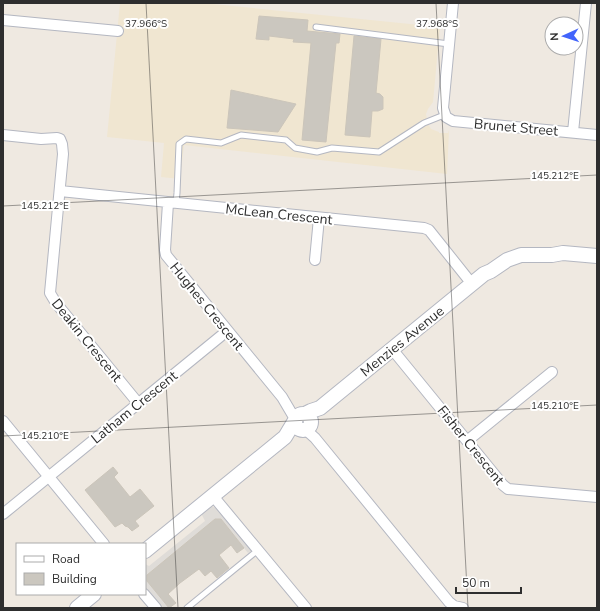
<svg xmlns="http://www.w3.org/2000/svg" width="600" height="611" viewBox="0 0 600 611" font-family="'Nunito Sans',sans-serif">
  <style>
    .education { fill: #f0e6d1 }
    .plaza { fill: #dfdcd8 }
    .building { fill: #cbc7bf; stroke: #cbc5ba }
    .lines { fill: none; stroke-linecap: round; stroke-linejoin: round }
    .lane-casing { stroke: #b4b7c1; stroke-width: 7 }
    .street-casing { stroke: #b4b7c1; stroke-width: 12 }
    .secondary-casing { stroke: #b4b7c1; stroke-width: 16 }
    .lane { stroke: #fff; stroke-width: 5 }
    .street { stroke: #fff; stroke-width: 10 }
    .secondary { stroke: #fff; stroke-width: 14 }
    .ticks { fill: none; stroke: #2e2e2e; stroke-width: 1; stroke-opacity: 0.45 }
    .labels { text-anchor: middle; stroke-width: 4; stroke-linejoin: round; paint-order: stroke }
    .street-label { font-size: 14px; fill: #2e2e2e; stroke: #fff }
    .ticks-label { font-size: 10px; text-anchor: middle; fill: #2e2e2e; stroke: #fff; stroke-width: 4; stroke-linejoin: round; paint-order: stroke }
  </style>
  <rect width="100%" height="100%" fill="#efe9e1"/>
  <path class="education" d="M 120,3 L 203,3 L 440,27 L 433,102 L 428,109 L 426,114 L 428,124 L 431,129 L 439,132 L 439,133 L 448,133 L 449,130 L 447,174 L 184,145 L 180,179 L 161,177 L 164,143 L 107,137 Z"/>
  <path class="plaza" d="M 210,506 L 217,508 L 252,550 L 248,553 L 221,519 L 215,519 L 147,575 L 147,581 L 169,608 L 162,608 L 145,587 L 145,564 L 149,566 L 205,521 L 201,513 Z"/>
  <path class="building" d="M 259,16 L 308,20 L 307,31 L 340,34 L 339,43 L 336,43 L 326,142 L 302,140 L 311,43 L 293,42 L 294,39 L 269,36 L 269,40 L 256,39 Z
    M 354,36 L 381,39 L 376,93 L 380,94 L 383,97 L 383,109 L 378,111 L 372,111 L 370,137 L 345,135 Z
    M 231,90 L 296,104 L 278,132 L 227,128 Z
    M 113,467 L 118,473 L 114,477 L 130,497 L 140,489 L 154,506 L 135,521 L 139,526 L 132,531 L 128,527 L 125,526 L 122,523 L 115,527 L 85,490 Z
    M 215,519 L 221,519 L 244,548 L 237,553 L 231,545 L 219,555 L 229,568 L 217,578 L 211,571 L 205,576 L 199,569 L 180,583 L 168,594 L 176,603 L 169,608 L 147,581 L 147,575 Z"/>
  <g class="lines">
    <defs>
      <path id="lane" d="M 316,27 L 449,44
        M 176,203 L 177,193 L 179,144 L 186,139 L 221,143 L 241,135 L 286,140 L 295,148 L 317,152 L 332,148 L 379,152 L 424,123 L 444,115
        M 187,608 L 258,550"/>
      <path id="street" d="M 453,3 L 443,108 L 446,117 L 453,121 L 597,135
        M 3,20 L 118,31
        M 573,132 L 586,3
        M 3,135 L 41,139 L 57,138 L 60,139 L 62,144 L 63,154 L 50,293 L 56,303 L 138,403
        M 60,191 L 424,228 L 429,230 L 472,284
        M 168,203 L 165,250 L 166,255 L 282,397 L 295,419
        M 315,260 L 319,218
        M 392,349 L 503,485 L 508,489 L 597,497
        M 3,421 L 104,544
        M 306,430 L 315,438 L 449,602 L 454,606 L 463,608
        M 467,441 L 552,372
        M 213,496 L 306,608
        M 3,514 L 227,331
        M 144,594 L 156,608"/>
      <path id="secondary" d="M295 422a8 8 0 1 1 16 0a8 8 0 1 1-16 0Z
        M 305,414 L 311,411 L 320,408 L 484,274 L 491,271 L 507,260 L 521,255 L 552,255 L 563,253 L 597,256
        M 145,551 L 285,437 L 294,422
        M 77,608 L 94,594"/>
    </defs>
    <use href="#lane" class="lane-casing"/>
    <use href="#street" class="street-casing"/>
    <use href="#secondary" class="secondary-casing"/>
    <use href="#lane" class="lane"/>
    <use href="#street" class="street"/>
    <use href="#secondary" class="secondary"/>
  </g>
  <path class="ticks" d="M 146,3 L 178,608M 436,3 L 468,608M 3,206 L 597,175M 3,436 L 597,405"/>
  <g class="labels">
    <g class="street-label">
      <text transform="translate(516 127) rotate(5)" y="5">Brunet Street</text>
      <text transform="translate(279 214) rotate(6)" y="5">McLean Crescent</text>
      <text transform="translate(207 306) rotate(51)" y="5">Hughes Crescent</text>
      <text transform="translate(87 340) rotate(51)" y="5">Deakin Crescent</text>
      <text transform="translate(402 341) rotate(-39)" y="5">Menzies Avenue</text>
      <text transform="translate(134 407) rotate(-39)" y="5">Latham Crescent</text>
      <text transform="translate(471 445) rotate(51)" y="5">Fisher Crescent</text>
    </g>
  </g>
  <g class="ticks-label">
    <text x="146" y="27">37.966°S</text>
    <text x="437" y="27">37.968°S</text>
    <text x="555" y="179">145.212°E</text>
    <text x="45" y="209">145.212°E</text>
    <text x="555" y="409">145.210°E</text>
    <text x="45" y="439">145.210°E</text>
  </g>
  <rect width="600" height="611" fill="none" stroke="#2e2e2e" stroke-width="8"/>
  <rect x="16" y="543" width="130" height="52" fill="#ffffff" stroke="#ababab"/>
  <rect x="24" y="556" width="20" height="6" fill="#ffffff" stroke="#ababab"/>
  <text x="52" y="563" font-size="12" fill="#2e2e2e">Road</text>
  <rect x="24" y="573" width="20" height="12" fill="#cbc7bf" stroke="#ababab"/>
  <text x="52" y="583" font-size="12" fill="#2e2e2e">Building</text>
  <g transform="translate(564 36) rotate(267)"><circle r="19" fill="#ffffff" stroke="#ababab"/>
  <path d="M0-3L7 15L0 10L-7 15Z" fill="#4264fb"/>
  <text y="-6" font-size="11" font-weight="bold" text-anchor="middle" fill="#2e2e2e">N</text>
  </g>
  <path d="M456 587v6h65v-6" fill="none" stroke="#2e2e2e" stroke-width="2"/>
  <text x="462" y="587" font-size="12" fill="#2e2e2e" stroke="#ffffff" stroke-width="3" paint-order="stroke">50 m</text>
</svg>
